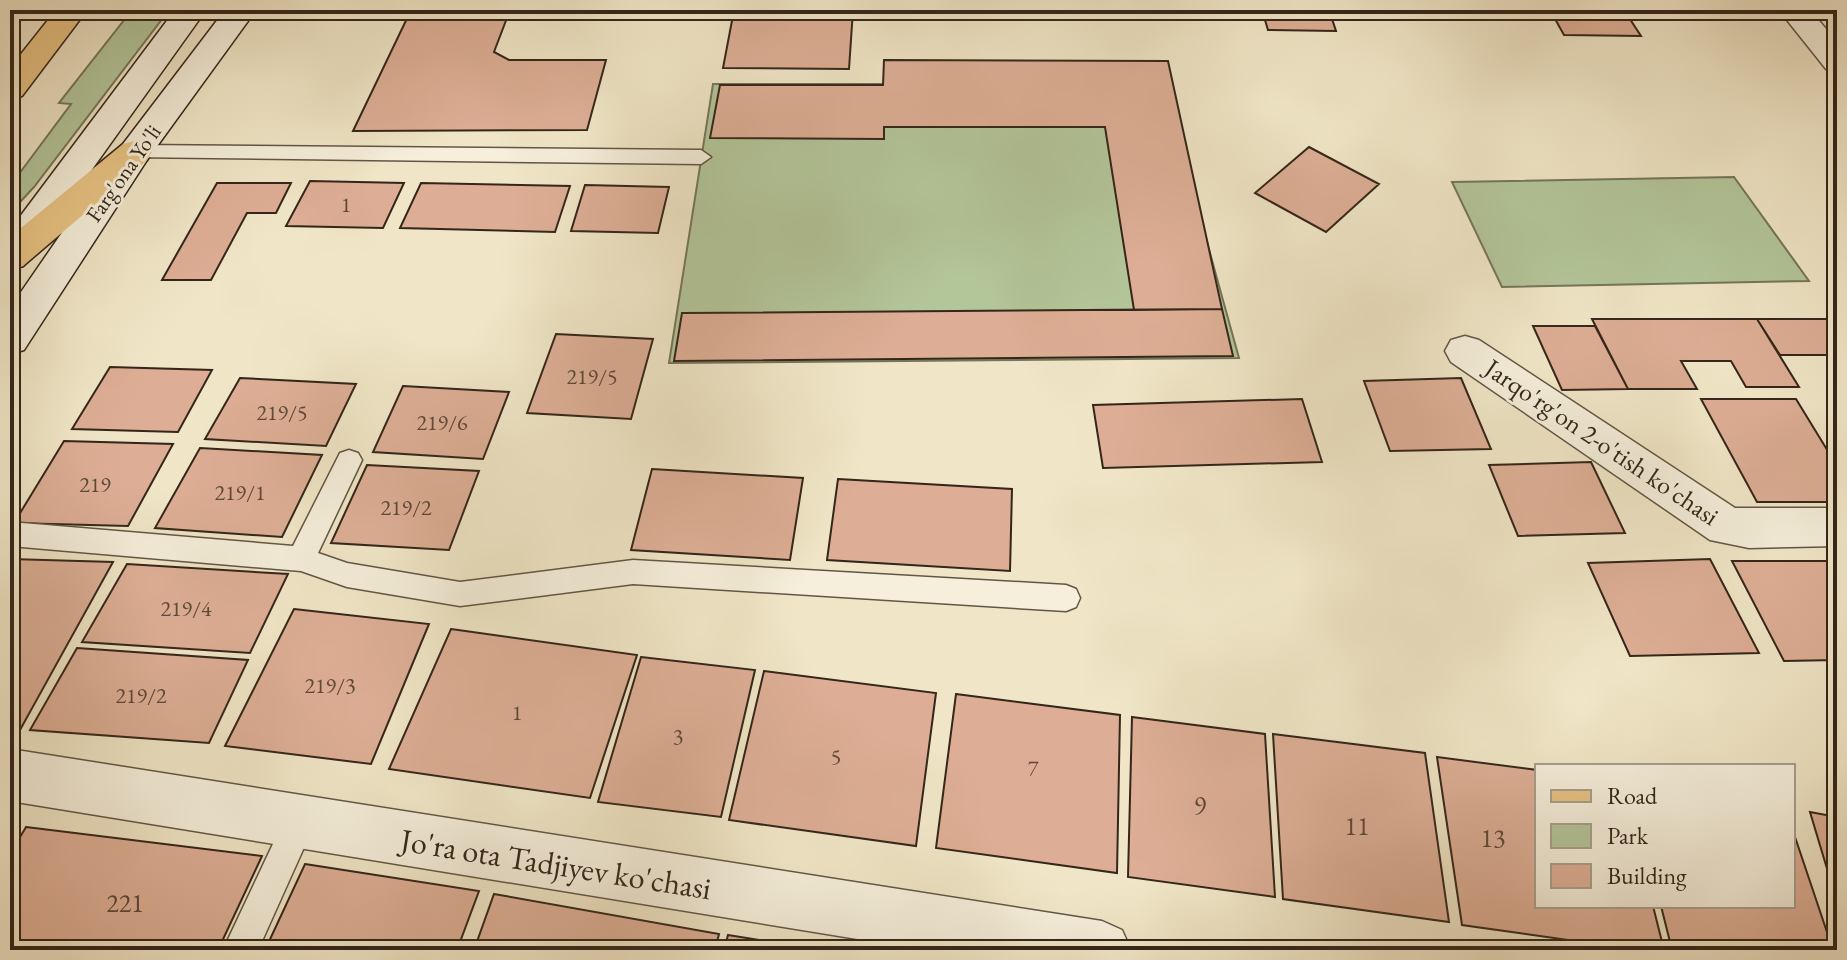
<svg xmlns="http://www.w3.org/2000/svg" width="1847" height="960" viewBox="0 0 1847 960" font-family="'EB Garamond',serif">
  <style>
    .green { fill: #b3c69a; stroke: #74765a; stroke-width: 2 }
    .building { fill: #ddae95; stroke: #34261a; stroke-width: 2 }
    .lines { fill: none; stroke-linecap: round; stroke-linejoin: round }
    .lane-casing { stroke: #635645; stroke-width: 3 }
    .street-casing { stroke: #635645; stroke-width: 3 }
    .secondary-casing { stroke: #34261a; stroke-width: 3 }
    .primary-casing { stroke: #34261a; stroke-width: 3 }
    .lane { fill: #f5efdb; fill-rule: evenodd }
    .street { fill: #f5efdb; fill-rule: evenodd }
    .secondary { fill: #f5efdb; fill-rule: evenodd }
    .primary { fill: #e8c384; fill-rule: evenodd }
    .labels { text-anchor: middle; stroke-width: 6; stroke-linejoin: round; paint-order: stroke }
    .far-street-label { font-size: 22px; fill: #34261a; stroke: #f5efdb }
    .number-label { font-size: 22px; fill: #5e4839 }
    .street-label { font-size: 26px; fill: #34261a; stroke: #f5efdb }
    .near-number-label { font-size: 26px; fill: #5e4839 }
    .near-street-label { font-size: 32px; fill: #34261a; stroke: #f5efdb }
  </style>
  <rect width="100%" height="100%" fill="#f0e6c7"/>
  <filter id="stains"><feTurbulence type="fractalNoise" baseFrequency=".0025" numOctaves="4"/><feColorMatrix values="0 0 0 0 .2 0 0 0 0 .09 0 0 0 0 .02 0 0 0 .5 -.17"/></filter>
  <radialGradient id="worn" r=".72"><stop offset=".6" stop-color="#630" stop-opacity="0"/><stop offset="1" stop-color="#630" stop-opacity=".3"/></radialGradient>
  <path class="green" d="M 132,10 L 169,10 L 34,187 L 10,213 L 10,186 L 71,104 L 59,103 Z
    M 1158,65 L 1239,358 L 669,363 L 713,84 L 885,84 Z
    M 1734,177 L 1809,281 L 1502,287 L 1452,182 Z"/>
  <path class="building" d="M 411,10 L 510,10 L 494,52 L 509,60 L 606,60 L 587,130 L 353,131 Z
    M 734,10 L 853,10 L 849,69 L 723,68 Z
    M 1262,10 L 1329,10 L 1336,31 L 1268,30 Z
    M 1550,10 L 1624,10 L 1641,36 L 1564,35 Z
    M 884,60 L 1168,61 L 1222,309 L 1134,310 L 1105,127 L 884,127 L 884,139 L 710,138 L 720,85 L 883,85 Z
    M 1309,147 L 1379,184 L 1326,232 L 1255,193 Z
    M 310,181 L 404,183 L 383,228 L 286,226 Z
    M 217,183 L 291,183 L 276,213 L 247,213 L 211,280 L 162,280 Z
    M 421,183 L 570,186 L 555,232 L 400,228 Z
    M 585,185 L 669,187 L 658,233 L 571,231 Z
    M 1222,309 L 1233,356 L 674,361 L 682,313 Z
    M 1592,319 L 1757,319 L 1799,387 L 1746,387 L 1731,361 L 1681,361 L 1697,389 L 1628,389 Z
    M 1757,319 L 1837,319 L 1837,355 L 1780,355 Z
    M 1533,326 L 1595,326 L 1628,389 L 1562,390 Z
    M 556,334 L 653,339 L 631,419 L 527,413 Z
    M 110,367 L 212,370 L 178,432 L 72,429 Z
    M 240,378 L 356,384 L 326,446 L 205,439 Z
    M 1461,378 L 1491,449 L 1390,451 L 1364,381 Z
    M 403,386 L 509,392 L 483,459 L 373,452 Z
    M 1302,399 L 1322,462 L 1103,468 L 1093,405 Z
    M 1701,399 L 1796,399 L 1837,466 L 1837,502 L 1757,502 Z
    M 64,441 L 173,444 L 128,526 L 14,523 Z
    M 200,448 L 322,455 L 282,537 L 155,528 Z
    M 1591,462 L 1625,533 L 1518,536 L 1489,465 Z
    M 367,465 L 479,471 L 449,550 L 331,543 Z
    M 652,469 L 803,478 L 790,560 L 631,550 Z
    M 838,479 L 1012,489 L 1010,571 L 827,560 Z
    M 10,559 L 113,562 L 20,730 L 10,729 Z
    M 1710,559 L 1759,653 L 1630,656 L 1588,563 Z
    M 1732,561 L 1837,561 L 1837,660 L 1784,661 Z
    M 127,564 L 288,574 L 250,653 L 82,642 Z
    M 294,609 L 429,624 L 371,764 L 225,746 Z
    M 451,629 L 637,655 L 590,798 L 389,769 Z
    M 77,648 L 248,660 L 209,743 L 30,730 Z
    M 641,657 L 755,670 L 721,817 L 598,802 Z
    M 764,671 L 936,693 L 916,846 L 729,820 Z
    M 956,694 L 1120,715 L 1117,873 L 936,848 Z
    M 1132,717 L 1265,734 L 1275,897 L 1128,877 Z
    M 1273,734 L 1425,753 L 1449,922 L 1283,899 Z
    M 1437,757 L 1537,770 L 1537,906 L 1653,906 L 1664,950 L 1638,950 L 1462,925 Z
    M 1810,812 L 1837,817 L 1837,902 Z
    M 26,827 L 262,856 L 218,950 L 10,950 L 10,854 Z
    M 1793,831 L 1833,950 L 1672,950 L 1661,906 L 1793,906 Z
    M 305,864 L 479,891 L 457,950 L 265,950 Z
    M 494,894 L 719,934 L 715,950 L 474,950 Z
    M 728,935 L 821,950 L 724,950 Z"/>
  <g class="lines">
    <defs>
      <path id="lane" d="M 135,145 L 701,150 L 711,157 L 701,164 L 128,157 L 125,152 L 128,147 Z
        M 349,450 L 358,453 L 362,460 L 318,553 L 347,563 L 460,582 L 633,560 L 1066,585 L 1076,589 L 1080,598 L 1076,607 L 1066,611 L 633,584 L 460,606 L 347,587 L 301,571 L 10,546 L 10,522 L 293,546 L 340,453 Z
        M 299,807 L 310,812 L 315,823 L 258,950 L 223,950 L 288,812 Z"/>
      <path id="street" d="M 1779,10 L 1810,10 L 1837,42 L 1837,72 L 1826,69 Z
        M 1465,336 L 1479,340 L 1735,508 L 1837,508 L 1837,546 L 1749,548 L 1710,540 L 1451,362 L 1445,351 L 1451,340 Z
        M 10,749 L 1102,921 L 1122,930 L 1131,950 L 925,950 L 10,801 Z"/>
      <path id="secondary" d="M 175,10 L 206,10 L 23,266 L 10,270 L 10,230 Z
        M 225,10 L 256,10 L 147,160 L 24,350 L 10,354 L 10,308 L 123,144 Z"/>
      <path id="primary" d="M 56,10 L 87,10 L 22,96 L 10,99 L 10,68 Z
        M 135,141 L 147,144 L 152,152 L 147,160 L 23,266 L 10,270 L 10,237 L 123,144 Z"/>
    </defs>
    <use href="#lane" class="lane-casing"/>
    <use href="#street" class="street-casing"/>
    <use href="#secondary" class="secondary-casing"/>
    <use href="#primary" class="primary-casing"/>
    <use href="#lane" class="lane"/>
    <use href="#street" class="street"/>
    <use href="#secondary" class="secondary"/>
    <use href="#primary" class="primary"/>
  </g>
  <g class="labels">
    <g class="far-street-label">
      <text transform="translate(123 173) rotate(-55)" y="8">Farg'ona Yo'li</text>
    </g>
    <g class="number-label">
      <text x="346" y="212">1</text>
      <text x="592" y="384">219/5</text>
      <text x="282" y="420">219/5</text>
      <text x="442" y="430">219/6</text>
      <text x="95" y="492">219</text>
      <text x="240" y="500">219/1</text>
      <text x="406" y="515">219/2</text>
      <text x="186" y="616">219/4</text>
      <text x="330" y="693">219/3</text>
      <text x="141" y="703">219/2</text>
      <text x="517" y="720">1</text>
      <text x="678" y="744">3</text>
      <text x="836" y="764">5</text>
      <text x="1033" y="776">7</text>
    </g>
    <g class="street-label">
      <text transform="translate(1602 442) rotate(34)" y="9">Jarqo'rg'on 2-o'tish ko'chasi</text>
    </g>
    <g class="near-number-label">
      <text x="1200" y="815">9</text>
      <text x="1357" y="835">11</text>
      <text x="1493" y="847">13</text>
      <text x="125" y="912">221</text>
    </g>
    <g class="near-street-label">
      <text transform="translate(556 864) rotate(9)" y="11">Jo'ra ota Tadjiyev ko'chasi</text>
    </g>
  </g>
  <rect width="1847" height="960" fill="none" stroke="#f0e6c7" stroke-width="40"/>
  <rect x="12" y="12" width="1823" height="936" fill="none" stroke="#34261a" stroke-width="4"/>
  <rect x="20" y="20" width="1807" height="920" fill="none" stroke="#34261a" stroke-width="2"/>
  <rect x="1535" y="764" width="260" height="144" fill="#f5efdb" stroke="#a89f8e" stroke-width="2"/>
  <rect x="1551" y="790" width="40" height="12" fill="#e8c384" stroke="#a89f8e" stroke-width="2"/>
  <text x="1607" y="804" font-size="24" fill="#34261a">Road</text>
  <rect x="1551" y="824" width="40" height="24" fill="#b3c69a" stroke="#a89f8e" stroke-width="2"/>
  <text x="1607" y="844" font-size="24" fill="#34261a">Park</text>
  <rect x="1551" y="864" width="40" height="24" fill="#ddae95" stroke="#a89f8e" stroke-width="2"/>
  <text x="1607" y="884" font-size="24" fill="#34261a">Building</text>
  <rect width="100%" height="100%" filter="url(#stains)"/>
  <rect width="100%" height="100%" fill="url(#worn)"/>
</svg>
